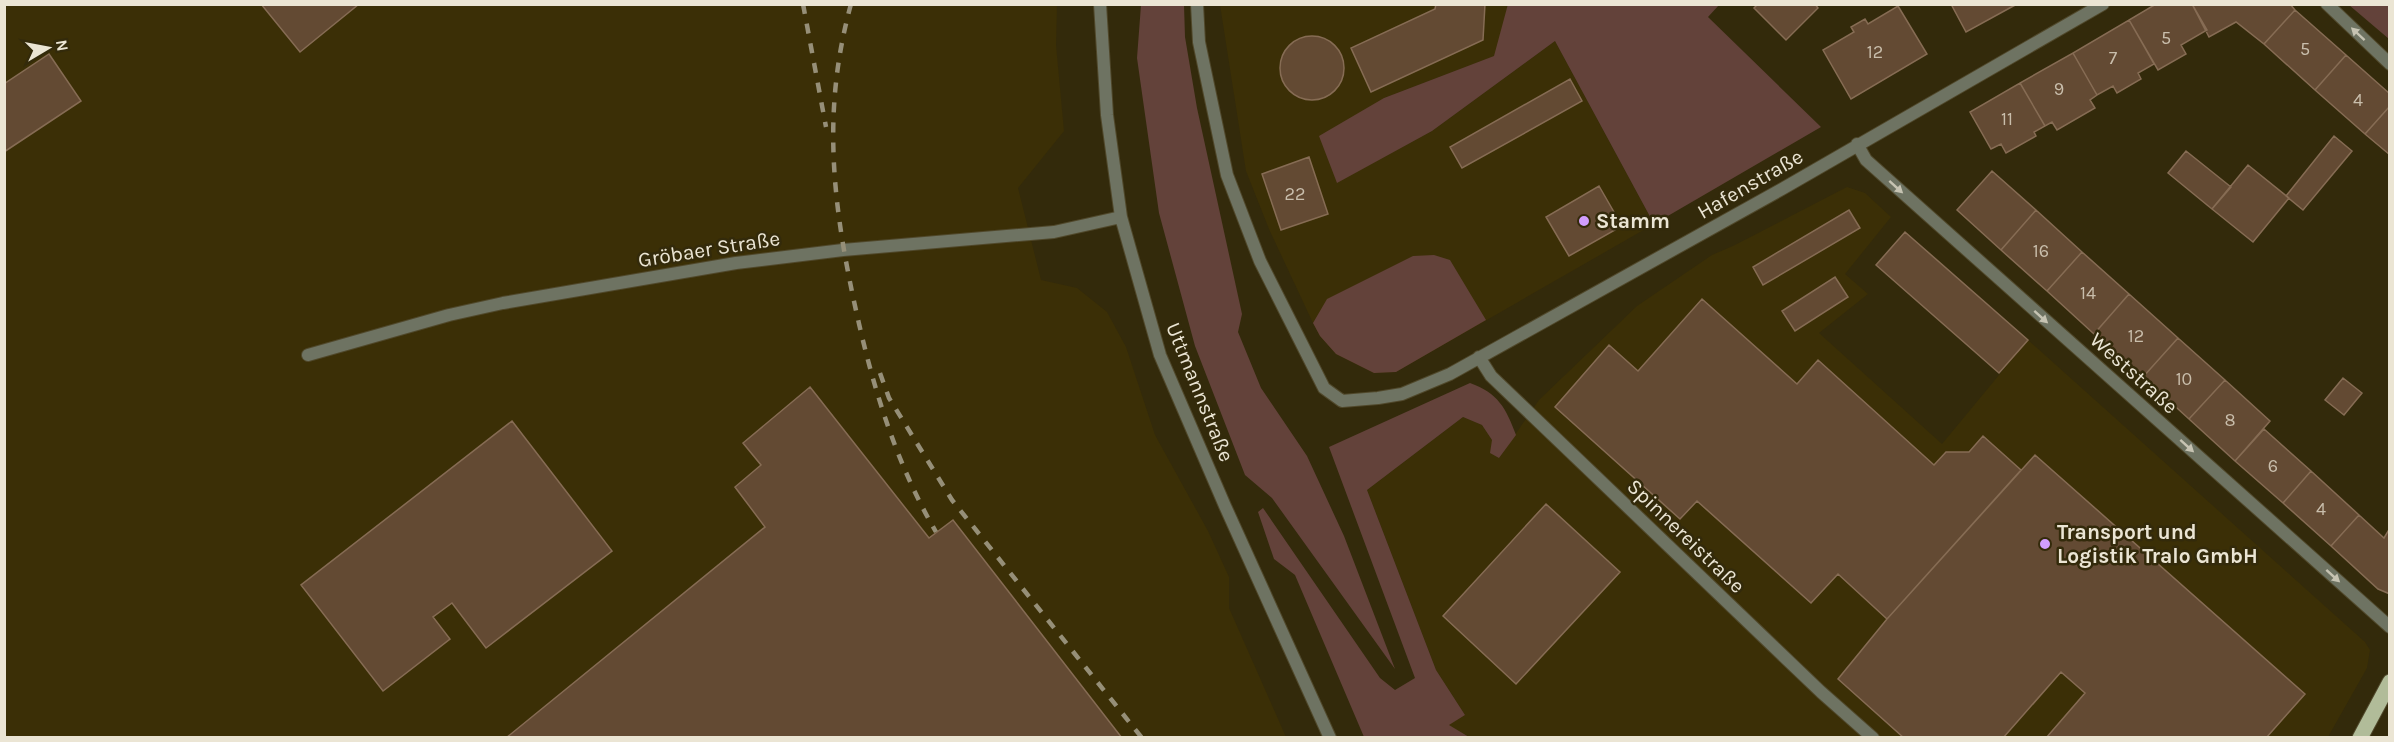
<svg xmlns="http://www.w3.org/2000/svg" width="2394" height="742" viewBox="0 0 2394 742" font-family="Karla,sans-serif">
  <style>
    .built { fill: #3b2f06 }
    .green { fill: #63423a }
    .building { fill: #634a33; stroke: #866c54; stroke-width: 1.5 }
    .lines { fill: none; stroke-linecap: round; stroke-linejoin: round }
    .street-casing { stroke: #50482b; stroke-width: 14 }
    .primary-casing { stroke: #50482b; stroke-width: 17 }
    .street { stroke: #6e7362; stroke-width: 12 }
    .primary { stroke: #b1bc99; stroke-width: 15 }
    .rail { stroke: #968f78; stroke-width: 4.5; stroke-dasharray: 10 10; stroke-linecap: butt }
    .oneway { fill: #c6c3b2 }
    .poi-dot { fill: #d19dfe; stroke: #332a0b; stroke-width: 2 }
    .labels { text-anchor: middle; stroke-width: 5; stroke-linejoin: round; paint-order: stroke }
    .number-label { font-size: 18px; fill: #c9beac }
    .street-label { font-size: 21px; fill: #ebe5d4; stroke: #332a0b }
    .poi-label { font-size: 21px; font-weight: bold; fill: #ebe5d4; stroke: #332a0b; text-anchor: start }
  </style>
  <rect width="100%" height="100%" fill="#332a0b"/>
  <path class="built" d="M 4,5 L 1057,5 L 1056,45 L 1064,131 L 1018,188 L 1041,280 L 1077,288 L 1107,312 L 1126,347 L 1155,435 L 1208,531 L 1229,577 L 1229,608 L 1286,737 L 5,737 Z
    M 1220,5 L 1508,5 L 1495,56 L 1384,98 L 1337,182 L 1432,131 L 1555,41 L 1654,224 L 1396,372 L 1374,373 L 1336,354 L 1320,336 L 1313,323 L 1269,229 L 1246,171 Z
    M 1847,187 L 1865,193 L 1891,217 L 1845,274 L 1868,294 L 1819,333 L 1942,444 L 2028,340 L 2365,642 L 2370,650 L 2367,668 L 2328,737 L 1469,737 L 1448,725 L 1465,715 L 1436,670 L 1367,490 L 1463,417 L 1482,425 L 1492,440 L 1499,458 L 1539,400 L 1637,306 L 1712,255 L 1735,245 Z"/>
  <path class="green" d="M 1508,4 L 1719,5 L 1708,17 L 1821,127 L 1654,224 L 1555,41 L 1432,131 L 1337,183 L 1319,136 L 1384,98 L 1494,56 Z
    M 1141,5 L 1184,5 L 1185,37 L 1197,108 L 1242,314 L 1238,332 L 1261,388 L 1307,456 L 1344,536 L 1395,669 L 1272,498 L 1245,475 L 1195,346 L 1159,213 L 1137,58 Z
    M 2349,5 L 2389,5 L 2389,39 Z
    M 1434,255 L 1450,260 L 1486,320 L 1396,372 L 1374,373 L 1336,354 L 1320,336 L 1313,323 L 1327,299 L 1413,256 Z
    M 1470,383 C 1498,393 1506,408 1516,435 L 1499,458 L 1490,453 L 1492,440 L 1482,425 L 1463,417 L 1367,490 L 1436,670 L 1465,715 L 1449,725 L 1469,737 L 1364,737 L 1295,575 L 1274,559 L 1258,512 L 1263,508 L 1380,678 L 1395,690 L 1415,678 L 1329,447 Z"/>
  <path class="building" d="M 261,4 L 359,4 L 300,52 Z
    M 1436,4 L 1485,4 L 1483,40 L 1371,92 L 1351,48 L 1435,9 Z
    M 1758,4 L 1815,4 L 1818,8 L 1786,40 L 1754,8 Z
    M 1951,4 L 2017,4 L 1966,32 Z
    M 2156,4 L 2192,4 L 2207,30 L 2181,45 L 2186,54 L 2158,70 L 2129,20 Z
    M 2192,4 L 2290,4 L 2295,10 L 2264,44 L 2236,22 L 2209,37 Z
    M 1898,6 L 1927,54 L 1851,99 L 1823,50 L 1854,32 L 1851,27 L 1865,19 L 1868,24 Z
    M 2295,10 L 2346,55 L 2315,90 L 2264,44 Z
    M 2129,20 L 2154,64 L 2138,73 L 2141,79 L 2117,93 L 2113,86 L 2097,95 L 2073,53 Z
    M1280 68a32 32 0 1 1 64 0a32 32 0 1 1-64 0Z
    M 2073,53 L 2097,95 L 2090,100 L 2095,108 L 2057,130 L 2052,122 L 2045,126 L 2020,83 Z
    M 49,54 L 81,101 L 4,152 L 4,84 Z
    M 2346,55 L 2390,94 L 2390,106 L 2365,134 L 2315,90 Z
    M 1570,79 L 1582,101 L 1462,168 L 1450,147 Z
    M 2020,83 L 2045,126 L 2034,132 L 2036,136 L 2006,153 L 2001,144 L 1991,149 L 1970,112 Z
    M 2390,106 L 2390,155 L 2365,134 Z
    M 2334,136 L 2352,151 L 2303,210 L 2286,196 Z
    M 2186,151 L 2231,187 L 2212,209 L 2168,173 Z
    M 1309,157 L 1328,214 L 1281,230 L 1262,174 Z
    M 2248,165 L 2289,198 L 2253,242 L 2212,209 Z
    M 1992,171 L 2036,210 L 2001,250 L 1957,210 Z
    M 1599,186 L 1622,226 L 1569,256 L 1546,217 Z
    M 1849,210 L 1860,228 L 1763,285 L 1753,267 Z
    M 2036,210 L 2082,252 L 2047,291 L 2001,250 Z
    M 1905,232 L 2028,340 L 1999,373 L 1876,265 Z
    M 2082,252 L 2129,294 L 2094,334 L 2047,291 Z
    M 1835,277 L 1848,297 L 1795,331 L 1782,311 Z
    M 2129,294 L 2178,338 L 2143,377 L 2094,334 Z
    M 1702,299 L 1797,384 L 1818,360 L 1934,465 L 1946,452 L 1969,452 L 1983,436 L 2021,470 L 1887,619 L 1838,574 L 1811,603 L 1697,501 L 1680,519 L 1555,407 L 1609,345 L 1638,371 Z
    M 2178,338 L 2225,380 L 2189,419 L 2143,377 Z
    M 2343,378 L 2362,393 L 2344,415 L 2325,400 Z
    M 2225,380 L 2270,421 L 2235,461 L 2189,419 Z
    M 810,387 L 929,538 L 953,520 L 1122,738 L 506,738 L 765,527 L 735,487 L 761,465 L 743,443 Z
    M 512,421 L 612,551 L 486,648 L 452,603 L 433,617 L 450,639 L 383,691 L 301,585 Z
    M 2264,429 L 2311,471 L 2283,503 L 2235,461 Z
    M 2035,455 L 2305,694 L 2266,738 L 2046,738 L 2085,693 L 2061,672 L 2003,738 L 1904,738 L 1838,679 L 1887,619 Z
    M 2311,471 L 2359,515 L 2331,546 L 2283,503 Z
    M 1546,504 L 1620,572 L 1516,684 L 1443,616 Z
    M 2359,515 L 2384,538 L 2390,528 L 2390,594 L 2378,589 L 2331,546 Z"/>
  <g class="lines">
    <defs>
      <path id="street" d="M 1100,4 L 1107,115 L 1121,217 L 1160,355 L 1225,506 L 1330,738
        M 1197,4 L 1199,42 L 1227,175 L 1260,261 L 1324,388 L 1342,401 L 1378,398 L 1402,394 L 1450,374 L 1782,189 L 2103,4
        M 2327,4 L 2390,64
        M 1857,144 L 1866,160 L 2390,627
        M 308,355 L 449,315 L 503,303 L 736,263 L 843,250 L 1054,232 L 1121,217
        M 1479,357 L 1491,376 L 1821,692 L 1873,738"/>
      <path id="primary" d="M 2360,738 L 2390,682"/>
    </defs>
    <use href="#street" class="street-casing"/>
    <use href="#primary" class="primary-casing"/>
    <use href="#street" class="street"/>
    <use href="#primary" class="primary"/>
    <path class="rail" d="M 803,4 L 826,127
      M 851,4 C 821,113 833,207 857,315 C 874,391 897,465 936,532
      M 880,373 L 889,398 L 952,500 L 1142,738"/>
  </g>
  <defs><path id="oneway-solid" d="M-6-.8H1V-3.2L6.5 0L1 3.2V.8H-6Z" transform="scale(1.5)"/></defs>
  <g class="oneway">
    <use href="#oneway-solid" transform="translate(2358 34) rotate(-137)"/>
    <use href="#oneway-solid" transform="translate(1896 187) rotate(42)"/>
    <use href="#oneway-solid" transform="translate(2041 317) rotate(42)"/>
    <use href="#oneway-solid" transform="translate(2187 446) rotate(42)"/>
    <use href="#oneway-solid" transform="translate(2333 576) rotate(42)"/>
  </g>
  <g class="poi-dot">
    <circle cx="1584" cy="221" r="6"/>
    <circle cx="2045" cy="544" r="6"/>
  </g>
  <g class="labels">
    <g class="number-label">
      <text x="2166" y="44">5</text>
      <text x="2305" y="55">5</text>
      <text x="1875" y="58">12</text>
      <text x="2113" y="64">7</text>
      <text x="2059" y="95">9</text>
      <text x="2358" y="106">4</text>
      <text x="2007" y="125">11</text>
      <text x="1295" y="200">22</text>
      <text x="2041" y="257">16</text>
      <text x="2088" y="299">14</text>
      <text x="2136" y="342">12</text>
      <text x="2184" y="385">10</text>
      <text x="2230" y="426">8</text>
      <text x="2273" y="472">6</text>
      <text x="2321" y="515">4</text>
    </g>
    <g class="street-label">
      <text transform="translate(1750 184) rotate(-30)" y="7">Hafenstraße</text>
      <text transform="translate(709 249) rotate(-9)" y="7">Gröbaer Straße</text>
      <text transform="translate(2134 373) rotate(42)" y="7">Weststraße</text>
      <text transform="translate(1200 392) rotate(68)" y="7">Uttmannstraße</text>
      <text transform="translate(1686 536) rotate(44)" y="7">Spinnereistraße</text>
    </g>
    <g class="poi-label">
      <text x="1596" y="228">Stamm</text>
      <text x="2057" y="539">Transport und<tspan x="2057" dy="24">Logistik Tralo GmbH</tspan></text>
    </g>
  </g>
  <rect width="2394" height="742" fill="none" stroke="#ebe5d4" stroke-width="12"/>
  <g transform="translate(48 48) rotate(80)" stroke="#332a0b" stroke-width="4.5" paint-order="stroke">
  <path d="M0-4.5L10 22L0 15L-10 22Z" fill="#ebe5d4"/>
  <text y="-9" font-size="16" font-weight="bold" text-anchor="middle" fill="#ebe5d4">N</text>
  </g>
</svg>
